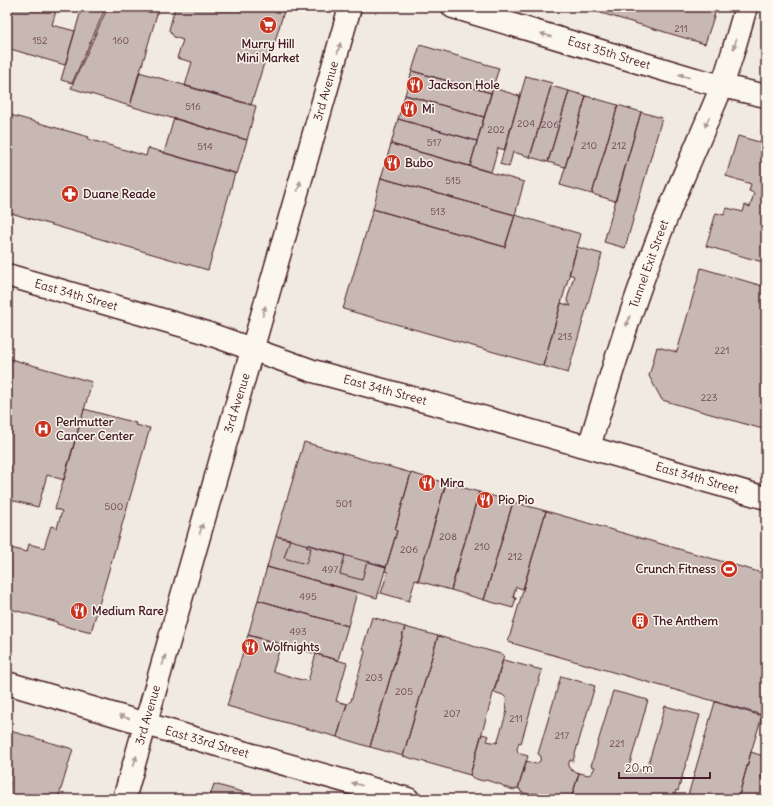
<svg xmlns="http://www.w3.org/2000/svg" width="773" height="806" viewBox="0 0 773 806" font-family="Delius,sans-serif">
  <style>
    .building { fill: #c8b8b3; stroke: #4a1f2b }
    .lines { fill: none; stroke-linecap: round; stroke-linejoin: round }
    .street-casing { stroke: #4a1f2b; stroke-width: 25 }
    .secondary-casing { stroke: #4a1f2b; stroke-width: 25 }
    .primary-casing { stroke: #4a1f2b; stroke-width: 25 }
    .highway-casing { stroke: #4a1f2b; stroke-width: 25 }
    .street { stroke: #fbf7ec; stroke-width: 22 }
    .secondary { stroke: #fbf7ec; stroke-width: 22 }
    .primary { stroke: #fbf7ec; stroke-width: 22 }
    .highway { stroke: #fbf7ec; stroke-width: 22 }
    .oneway { fill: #ab9695 }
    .labels { text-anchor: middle; stroke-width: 3; stroke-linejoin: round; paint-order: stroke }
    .number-label { font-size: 10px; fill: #6a454d }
    .poi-label { font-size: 12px; font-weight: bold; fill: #4a1f2b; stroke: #fbf7ec; text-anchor: start }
    .street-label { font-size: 12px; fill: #4a1f2b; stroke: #fbf7ec }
  </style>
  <rect width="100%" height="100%" fill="#f0eae0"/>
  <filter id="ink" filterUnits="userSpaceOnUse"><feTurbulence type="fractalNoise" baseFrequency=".025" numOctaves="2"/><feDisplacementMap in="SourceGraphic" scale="8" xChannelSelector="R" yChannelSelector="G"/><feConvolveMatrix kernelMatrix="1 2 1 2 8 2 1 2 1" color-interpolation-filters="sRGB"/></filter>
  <g filter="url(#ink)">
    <path class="building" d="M 14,7 L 57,7 L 52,25 L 75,31 L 65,65 L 7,48 L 7,11 L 12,13 Z
      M 82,7 L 106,7 L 72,83 L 61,80 Z
      M 108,7 L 159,7 L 130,106 L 71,88 Z
      M 175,7 L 271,7 L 284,11 L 270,58 L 265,60 L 251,105 L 185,86 L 192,62 L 177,58 L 183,40 L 174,37 L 169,30 Z
      M 581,7 L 602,7 L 601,13 Z
      M 602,7 L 717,7 L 705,44 L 601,13 Z
      M 420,45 L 499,68 L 491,93 L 412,71 Z
      M 412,71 L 491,93 L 484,117 L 405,95 Z
      M 139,72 L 256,106 L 247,140 L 130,106 Z
      M 526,76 L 552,83 L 530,157 L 513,152 L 509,167 L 500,164 Z
      M 551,86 L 569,91 L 548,162 L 530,157 Z
      M 493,88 L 520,96 L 505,150 L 498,148 L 491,172 L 470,166 Z
      M 569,91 L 586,96 L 565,167 L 548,162 Z
      M 405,95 L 484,117 L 477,141 L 398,119 Z
      M 586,96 L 618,105 L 592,194 L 560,185 Z
      M 618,105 L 641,112 L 615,201 L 592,194 Z
      M 641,112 L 662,118 L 625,248 L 604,242 Z
      M 7,114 L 89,137 L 88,139 L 146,156 L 148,148 L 235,173 L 208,270 L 7,212 Z
      M 174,118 L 247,140 L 237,174 L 164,153 Z
      M 398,119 L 477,141 L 470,166 L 391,144 Z
      M 738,136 L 766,144 L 766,263 L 706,246 L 716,213 L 724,215 L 727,208 L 743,212 L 745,205 L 750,207 L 754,193 L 749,191 L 751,184 L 726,176 Z
      M 391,144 L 524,182 L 515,215 L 381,178 Z
      M 381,178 L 515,215 L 505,247 L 373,209 Z
      M 373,209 L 505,247 L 515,215 L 581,234 L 543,366 L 343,309 Z
      M 577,247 L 602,254 L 568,373 L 543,366 L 561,303 L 571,306 L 567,300 L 574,276 L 569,274 Z
      M 701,268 L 766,287 L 766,430 L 662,400 L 649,376 L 657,347 L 677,352 Z
      M 7,358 L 92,382 L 64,480 L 47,475 L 38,507 L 7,499 Z
      M 84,409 L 136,423 L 135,425 L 150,428 L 91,632 L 76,628 L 76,629 L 57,624 L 57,622 L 7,608 L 7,547 L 27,552 L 29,544 L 44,548 L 51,526 L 57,528 L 62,511 L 55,509 Z
      M 304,442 L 411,473 L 395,530 L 397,531 L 386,567 L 367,561 L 362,580 L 340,574 L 345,555 L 307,544 L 306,547 L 311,548 L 306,564 L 284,558 L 290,539 L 276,536 Z
      M 411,473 L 446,483 L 418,581 L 415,580 L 409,601 L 381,593 L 388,572 L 385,571 L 397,531 L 395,530 Z
      M 446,483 L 479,492 L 451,590 L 418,581 Z
      M 479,492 L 513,502 L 484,600 L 451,590 Z
      M 513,502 L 546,511 L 523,589 L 516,587 L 513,597 L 516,598 L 513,608 L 484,600 Z
      M 546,511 L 766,574 L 766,716 L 508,642 Z
      M 276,536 L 386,567 L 377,598 L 267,567 Z
      M 267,567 L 357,592 L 348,626 L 258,600 Z
      M 258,600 L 348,626 L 338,660 L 248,635 Z
      M 372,617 L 405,627 L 370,747 L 337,737 L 347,704 L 351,701 L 365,652 L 363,647 Z
      M 405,627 L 438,636 L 403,756 L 370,747 Z
      M 248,635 L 281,644 L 273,671 L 298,679 L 308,681 L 316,654 L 347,663 L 336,701 L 347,704 L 337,737 L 227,706 Z
      M 438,636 L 504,655 L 470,775 L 403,756 Z
      M 503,660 L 542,670 L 521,743 L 519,742 L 517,749 L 518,753 L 528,756 L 518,789 L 517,788 L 514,790 L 504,787 L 502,785 L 486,780 L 483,781 L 473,778 L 470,775 L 482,734 L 489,736 L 487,741 L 497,743 L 507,711 L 506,703 L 507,699 L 503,695 L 494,692 Z
      M 561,676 L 595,686 L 573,761 L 570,760 L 568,766 L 571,770 L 579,773 L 571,799 L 553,799 L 533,793 L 531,795 L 521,792 L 520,789 L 518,789 L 526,761 L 536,764 L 540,761 L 541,756 L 538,754 Z
      M 613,691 L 648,700 L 629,767 L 646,772 L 665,706 L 700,715 L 678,791 L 676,790 L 674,796 L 675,799 L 571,799 L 579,773 L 589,775 L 592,773 L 595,767 L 591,766 Z
      M 715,702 L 762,716 L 751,752 L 738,799 L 687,799 Z
      M 7,730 L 73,749 L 58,799 L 7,799 L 7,793 L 10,783 L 7,782 Z
      M 751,752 L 766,757 L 766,760 L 761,778 L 766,780 L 766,792 L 765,797 L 764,799 L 738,799 Z
      M 214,784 L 267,799 L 209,799 Z"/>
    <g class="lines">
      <defs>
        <path id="street" d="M 453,7 L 695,79 L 722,86
          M 7,683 L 207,742 L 408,799"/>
        <path id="secondary" d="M 722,86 L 766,96"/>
        <path id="primary" d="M 7,275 L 201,331 L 313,371 L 461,411 L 766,498
          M 589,447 C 607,387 625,327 647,268 C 669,206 697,146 722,86
          M 124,799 L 350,7"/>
        <path id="highway" d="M 722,86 L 732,55 L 746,7"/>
      </defs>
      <use href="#street" class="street-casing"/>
      <use href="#secondary" class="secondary-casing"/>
      <use href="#primary" class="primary-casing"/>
      <use href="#highway" class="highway-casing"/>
      <use href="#street" class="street"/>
      <use href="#secondary" class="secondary"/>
      <use href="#primary" class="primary"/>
      <use href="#highway" class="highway"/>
    </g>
    <defs><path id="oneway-solid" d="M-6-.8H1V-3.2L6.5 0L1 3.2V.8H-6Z"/></defs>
    <g class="oneway">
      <use href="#oneway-solid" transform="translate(546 35) rotate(-163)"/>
      <use href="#oneway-solid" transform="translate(735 44) rotate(106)"/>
      <use href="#oneway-solid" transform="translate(339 48) rotate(-74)"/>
      <use href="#oneway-solid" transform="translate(684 76) rotate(-163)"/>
      <use href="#oneway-solid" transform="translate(707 122) rotate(113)"/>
      <use href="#oneway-solid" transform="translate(299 186) rotate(-74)"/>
      <use href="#oneway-solid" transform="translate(264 311) rotate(-74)"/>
      <use href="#oneway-solid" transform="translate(628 321) rotate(109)"/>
      <use href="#oneway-solid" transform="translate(201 529) rotate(-74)"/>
      <use href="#oneway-solid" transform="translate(164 660) rotate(-74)"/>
      <use href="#oneway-solid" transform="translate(124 717) rotate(-163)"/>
      <use href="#oneway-solid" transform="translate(135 761) rotate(-74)"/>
      <use href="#oneway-solid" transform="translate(357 784) rotate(-164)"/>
    </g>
  </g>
  <defs>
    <symbol id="supermarket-disc" viewBox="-11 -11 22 22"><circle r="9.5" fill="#c8321e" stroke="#fbf7ec"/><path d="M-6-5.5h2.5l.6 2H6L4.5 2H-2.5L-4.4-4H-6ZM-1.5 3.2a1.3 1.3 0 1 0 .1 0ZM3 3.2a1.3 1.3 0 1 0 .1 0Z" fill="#fff"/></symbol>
    <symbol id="restaurant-disc" viewBox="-11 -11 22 22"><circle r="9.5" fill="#c8321e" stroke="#fbf7ec"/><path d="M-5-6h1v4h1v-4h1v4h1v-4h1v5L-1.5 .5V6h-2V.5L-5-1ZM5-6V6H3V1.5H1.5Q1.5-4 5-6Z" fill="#fff"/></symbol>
    <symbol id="pharmacy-disc" viewBox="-11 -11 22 22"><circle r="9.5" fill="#c8321e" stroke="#fbf7ec"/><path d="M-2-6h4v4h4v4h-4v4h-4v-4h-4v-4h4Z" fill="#fff"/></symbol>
    <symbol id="hospital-disc" viewBox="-11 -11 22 22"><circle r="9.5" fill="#c8321e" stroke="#fbf7ec"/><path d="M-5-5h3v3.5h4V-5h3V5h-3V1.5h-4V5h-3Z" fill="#fff"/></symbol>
    <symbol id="stadium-disc" viewBox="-11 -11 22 22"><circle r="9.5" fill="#c8321e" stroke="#fbf7ec"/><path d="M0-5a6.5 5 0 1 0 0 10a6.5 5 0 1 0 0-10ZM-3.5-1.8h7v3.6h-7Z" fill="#fff"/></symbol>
    <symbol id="building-disc" viewBox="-11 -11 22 22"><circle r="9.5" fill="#c8321e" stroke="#fbf7ec"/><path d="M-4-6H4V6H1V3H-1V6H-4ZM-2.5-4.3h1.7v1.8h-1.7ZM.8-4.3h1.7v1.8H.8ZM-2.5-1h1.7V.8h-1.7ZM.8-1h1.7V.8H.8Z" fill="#fff"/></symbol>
  </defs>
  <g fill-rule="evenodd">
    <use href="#supermarket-disc" x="258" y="15" width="20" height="20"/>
    <use href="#restaurant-disc" x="405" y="75" width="20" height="20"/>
    <use href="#restaurant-disc" x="399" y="99" width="20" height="20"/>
    <use href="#restaurant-disc" x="382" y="153" width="20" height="20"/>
    <use href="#pharmacy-disc" x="60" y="184" width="20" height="20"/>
    <use href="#hospital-disc" x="33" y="419" width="20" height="20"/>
    <use href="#restaurant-disc" x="417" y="473" width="20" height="20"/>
    <use href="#restaurant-disc" x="475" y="490" width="20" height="20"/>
    <use href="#stadium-disc" x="719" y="559" width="20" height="20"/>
    <use href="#restaurant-disc" x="69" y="601" width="20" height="20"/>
    <use href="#building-disc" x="630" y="611" width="20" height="20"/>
    <use href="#restaurant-disc" x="240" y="637" width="20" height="20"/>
  </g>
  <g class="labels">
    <g class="number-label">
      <text x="681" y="32">211</text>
      <text x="40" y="44">152</text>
      <text x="121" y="44">160</text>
      <text x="193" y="110">516</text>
      <text x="526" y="127">204</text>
      <text x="550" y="128">206</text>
      <text x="496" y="133">202</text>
      <text x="434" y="146">517</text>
      <text x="589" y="149">210</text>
      <text x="619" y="149">212</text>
      <text x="205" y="150">514</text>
      <text x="453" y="184">515</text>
      <text x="438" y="215">513</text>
      <text x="565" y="340">213</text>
      <text x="722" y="354">221</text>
      <text x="709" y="401">223</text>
      <text x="344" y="507">501</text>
      <text x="114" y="510">500</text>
      <text x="448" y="540">208</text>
      <text x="482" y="550">210</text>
      <text x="409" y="553">206</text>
      <text x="515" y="560">212</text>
      <text x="330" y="573">497</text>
      <text x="308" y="600">495</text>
      <text x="298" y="635">493</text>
      <text x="374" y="681">203</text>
      <text x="404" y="695">205</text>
      <text x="452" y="717">207</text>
      <text x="516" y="722">211</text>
      <text x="562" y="739">217</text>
      <text x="617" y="747">221</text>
    </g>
    <g class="poi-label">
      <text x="268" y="48" text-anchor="middle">Murry Hill<tspan x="268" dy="14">Mini Market</tspan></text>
      <text x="428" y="89">Jackson Hole</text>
      <text x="422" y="113">Mi</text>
      <text x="405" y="167">Bubo</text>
      <text x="83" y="198">Duane Reade</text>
      <text x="56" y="426">Perlmutter<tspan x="56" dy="14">Cancer Center</tspan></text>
      <text x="440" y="487">Mira</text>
      <text x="498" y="504">Pio Pio</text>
      <text x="716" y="573" text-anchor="end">Crunch Fitness</text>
      <text x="92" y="615">Medium Rare</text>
      <text x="653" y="625">The Anthem</text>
      <text x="263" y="651">Wolfnights</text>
    </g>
    <g class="street-label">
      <text transform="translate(609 53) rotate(17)" y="4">East 35th Street</text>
      <text transform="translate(326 91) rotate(-74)" y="4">3rd Avenue</text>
      <text transform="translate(649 264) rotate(-70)" y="4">Tunnel Exit Street</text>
      <text transform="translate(76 295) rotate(16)" y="4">East 34th Street</text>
      <text transform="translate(385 390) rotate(15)" y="4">East 34th Street</text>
      <text transform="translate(237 403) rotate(-73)" y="4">3rd Avenue</text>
      <text transform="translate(697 478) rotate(16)" y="4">East 34th Street</text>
      <text transform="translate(148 715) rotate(-74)" y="4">3rd Avenue</text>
      <text transform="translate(207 742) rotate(16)" y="4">East 33rd Street</text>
    </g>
  </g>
  <rect width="773" height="806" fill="none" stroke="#fbf7ec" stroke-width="24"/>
  <rect x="12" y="12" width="749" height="782" fill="none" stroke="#4a1f2b" stroke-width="1.5" filter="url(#ink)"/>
  <path d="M619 772v6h91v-6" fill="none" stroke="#4a1f2b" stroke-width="2"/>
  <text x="625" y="772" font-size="12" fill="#4a1f2b" stroke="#fbf7ec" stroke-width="3" paint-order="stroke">20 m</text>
</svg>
